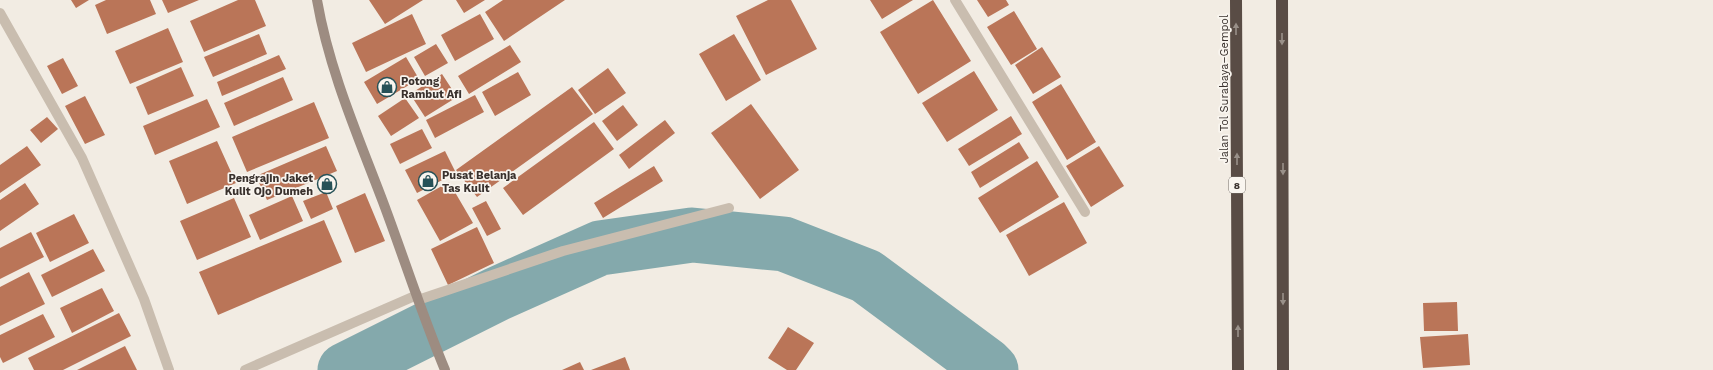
<svg xmlns="http://www.w3.org/2000/svg" width="1713" height="370" viewBox="0 0 1713 370" font-family="'Work Sans',sans-serif">
  <style>
    .lines { fill: none; stroke-linecap: round; stroke-linejoin: round }
    .river { stroke: #84a9ac; stroke-width: 55 }
    .building { fill: #ba7558 }
    .street { stroke: #c9bdaf; stroke-width: 10 }
    .secondary { stroke: #9d8c81; stroke-width: 10 }
    .highway { stroke: #594c45; stroke-width: 12 }
    .oneway { fill: #999089 }
    .labels { text-anchor: middle; stroke-width: 3.5; stroke-linejoin: round; paint-order: stroke }
    .shield { fill: #f9f5ef; stroke: #736c67; stroke-width: 1 }
    .shield-label { font-size: 10px; font-weight: bold; fill: #39312d }
    .poi-label { font-size: 11px; font-weight: bold; fill: #39312d; stroke: #f9f5ef; text-anchor: start }
    .street-label { font-size: 11px; fill: #39312d; stroke: #f9f5ef }
  </style>
  <rect width="100%" height="100%" fill="#f2ece3"/>
  <g class="lines">
    <path class="river" d="M 345,370 L 497,294 L 600,248 L 692,235 L 784,244 L 866,276 L 985,364 L 991,370"/>
  </g>
  <path class="building" d="M 71,0 L 89,0 L 76,8 Z
    M 106,0 L 150,0 L 156,14 L 107,34 L 95,5 Z
    M 162,0 L 199,0 L 168,13 Z
    M 238,0 L 255,0 L 266,26 L 204,52 L 190,21 Z
    M 369,0 L 423,0 L 385,24 Z
    M 456,0 L 485,0 L 464,13 Z
    M 503,0 L 565,0 L 504,41 L 485,12 Z
    M 768,0 L 791,0 L 817,49 L 766,75 L 736,16 Z
    M 870,0 L 913,0 L 882,19 Z
    M 933,0 L 971,61 L 918,94 L 880,32 Z
    M 977,0 L 1006,0 L 1009,5 L 988,17 Z
    M 1014,11 L 1037,49 L 1011,65 L 987,27 Z
    M 412,14 L 426,44 L 366,72 L 352,43 Z
    M 480,14 L 494,39 L 455,61 L 441,35 Z
    M 168,28 L 183,62 L 130,84 L 115,51 Z
    M 259,34 L 267,54 L 213,77 L 204,57 Z
    M 734,34 L 761,80 L 726,101 L 699,54 Z
    M 436,44 L 448,63 L 425,76 L 414,57 Z
    M 510,45 L 521,62 L 469,94 L 458,76 Z
    M 1042,47 L 1061,77 L 1033,94 L 1015,65 Z
    M 279,55 L 286,69 L 222,96 L 217,82 Z
    M 406,57 L 419,79 L 377,104 L 364,82 Z
    M 63,58 L 78,86 L 62,94 L 47,66 Z
    M 181,67 L 194,96 L 148,115 L 136,87 Z
    M 608,68 L 626,93 L 595,114 L 578,90 Z
    M 974,71 L 998,110 L 947,142 L 922,103 Z
    M 518,72 L 531,95 L 495,116 L 482,92 Z
    M 442,74 L 457,97 L 425,117 L 410,94 Z
    M 283,77 L 293,100 L 234,126 L 224,103 Z
    M 1061,84 L 1096,142 L 1067,160 L 1032,102 Z
    M 572,87 L 593,114 L 477,197 L 456,170 Z
    M 475,95 L 484,112 L 435,138 L 426,120 Z
    M 85,96 L 105,135 L 85,144 L 65,106 Z
    M 405,98 L 419,118 L 391,136 L 378,116 Z
    M 207,99 L 220,127 L 155,155 L 143,126 Z
    M 314,102 L 329,138 L 247,172 L 232,137 Z
    M 751,104 L 799,170 L 760,199 L 711,133 Z
    M 623,105 L 638,125 L 617,141 L 602,121 Z
    M 1011,116 L 1022,134 L 969,166 L 958,149 Z
    M 47,117 L 58,129 L 41,143 L 30,130 Z
    M 665,120 L 675,133 L 629,169 L 619,155 Z
    M 594,122 L 614,149 L 523,215 L 503,188 Z
    M 422,129 L 432,148 L 400,164 L 390,144 Z
    M 217,141 L 236,183 L 187,204 L 169,161 Z
    M 1019,142 L 1029,158 L 980,188 L 971,172 Z
    M 27,146 L 41,165 L 0,193 L 0,165 Z
    M 326,146 L 337,171 L 267,200 L 256,176 Z
    M 1099,146 L 1124,186 L 1091,207 L 1066,166 Z
    M 445,151 L 456,173 L 417,193 L 405,170 Z
    M 1037,161 L 1059,197 L 1000,233 L 978,198 Z
    M 654,166 L 663,181 L 603,218 L 594,203 Z
    M 449,182 L 473,223 L 440,241 L 417,200 Z
    M 25,183 L 39,204 L 0,231 L 0,200 Z
    M 326,192 L 333,209 L 311,219 L 303,201 Z
    M 365,193 L 385,241 L 355,253 L 336,206 Z
    M 292,196 L 303,221 L 260,240 L 249,215 Z
    M 234,198 L 251,237 L 197,260 L 180,221 Z
    M 486,201 L 501,229 L 487,236 L 472,208 Z
    M 1064,202 L 1087,243 L 1029,276 L 1006,235 Z
    M 74,214 L 89,243 L 50,262 L 36,233 Z
    M 324,220 L 342,262 L 218,315 L 199,272 Z
    M 477,227 L 494,263 L 448,285 L 431,249 Z
    M 31,232 L 44,257 L 0,279 L 0,248 Z
    M 93,249 L 105,271 L 52,297 L 41,275 Z
    M 29,272 L 45,304 L 0,326 L 0,287 Z
    M 102,288 L 114,311 L 72,333 L 60,308 Z
    M 1457,302 L 1458,331 L 1424,331 L 1423,303 Z
    M 119,313 L 131,336 L 63,370 L 34,370 L 28,358 Z
    M 43,314 L 55,337 L 3,363 L 0,357 L 0,335 Z
    M 788,327 L 814,343 L 796,370 L 787,370 L 768,358 Z
    M 1468,334 L 1470,365 L 1423,368 L 1420,337 Z
    M 125,346 L 137,370 L 77,370 Z
    M 625,357 L 630,370 L 591,370 Z
    M 580,362 L 584,370 L 562,370 Z"/>
  <g class="lines">
    <path class="street" d="M 955,0 L 1085,212
      M 0,13 L 82,158 L 144,299 L 169,370
      M 418,300 L 563,251 L 729,208
      M 245,370 L 417,295"/>
    <path class="secondary" d="M 317,0 C 329,70 358,136 383,202 C 404,258 422,315 445,370"/>
    <path class="highway" d="M 1236,0 L 1238,370
      M 1282,0 L 1283,370"/>
  </g>
  <defs><path id="oneway-solid" d="M-6-.8H1V-3.2L6.5 0L1 3.2V.8H-6Z"/></defs>
  <g class="oneway">
    <use href="#oneway-solid" transform="translate(1236 29) rotate(-90)"/>
    <use href="#oneway-solid" transform="translate(1282 39) rotate(90)"/>
    <use href="#oneway-solid" transform="translate(1237 159) rotate(-90)"/>
    <use href="#oneway-solid" transform="translate(1283 169) rotate(90)"/>
    <use href="#oneway-solid" transform="translate(1283 299) rotate(90)"/>
    <use href="#oneway-solid" transform="translate(1238 331) rotate(-90)"/>
  </g>
  <defs>
    <symbol id="shop-ring" viewBox="-11 -11 22 22"><circle r="9.5" fill="#f9f5ef" stroke="#265157" stroke-width="1.5"/><path d="M-5-2.5h2.3a2.7 3.5 0 0 1 5.4 0H5L5.5 6h-11ZM-1.5-2.5h3a1.5 2.3 0 0 0-3 0Z" fill="#265157"/></symbol>
  </defs>
  <g fill-rule="evenodd">
    <use href="#shop-ring" x="376" y="76" width="22" height="22"/>
    <use href="#shop-ring" x="417" y="170" width="22" height="22"/>
    <use href="#shop-ring" x="316" y="173" width="22" height="22"/>
  </g>
  <g class="labels">
    <rect class="shield" x="1229" y="177" width="16" height="16" rx="3"/>
    <g class="shield-label">
      <text x="1237" y="189">8</text>
    </g>
    <g class="poi-label">
      <text x="401" y="85">Potong<tspan x="401" dy="13">Rambut Afi</tspan></text>
      <text x="442" y="179">Pusat Belanja<tspan x="442" dy="13">Tas Kulit</tspan></text>
      <text x="313" y="182" text-anchor="end">Pengrajin Jaket<tspan x="313" dy="13">Kulit Ojo Dumeh</tspan></text>
    </g>
    <g class="street-label">
      <text transform="translate(1224 89) rotate(-90)" y="4">Jalan Tol Surabaya–Gempol</text>
    </g>
  </g>
</svg>
